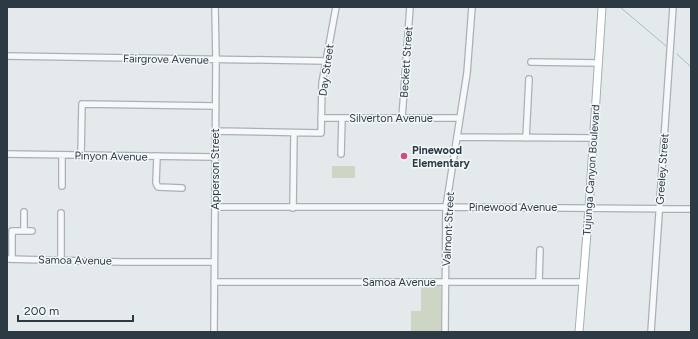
<svg xmlns="http://www.w3.org/2000/svg" width="698" height="339" viewBox="0 0 698 339" font-family="Figtree,sans-serif">
  <style>
    .green { fill: #cdd5c5 }
    .lines { fill: none; stroke-linecap: round; stroke-linejoin: round }
    .stream { stroke: #a0beca; stroke-width: 1 }
    .minor-casing { stroke: #a9b1b6; stroke-width: 8 }
    .major-casing { stroke: #a3b0b7; stroke-width: 9 }
    .minor { stroke: #f7f8fa; stroke-width: 5.5 }
    .major { stroke: #fff; stroke-width: 7 }
    .poi-dot { fill: #cd4d7d; stroke: #f4f7f9; stroke-width: 1.5 }
    .labels { text-anchor: middle; stroke-width: 3; stroke-linejoin: round; paint-order: stroke }
    .street-label { font-size: 11px; fill: #2c3a44; stroke: #f4f7f9 }
    .poi-label { font-size: 11px; font-weight: bold; fill: #2c3a44; stroke: #f4f7f9; text-anchor: start }
  </style>
  <rect width="100%" height="100%" fill="#e4e9eb"/>
  <path class="green" d="M 332,166 L 355,166 L 355,178 L 332,178 Z
    M 421,286 L 440,286 L 441,288 L 441,332 L 411,332 L 411,311 L 421,311 Z"/>
  <g class="lines">
    <path class="stream" d="M 620,7 L 666,46
      M 677,54 L 691,67"/>
    <defs>
      <path id="minor" d="M 7,56 L 326,61
        M 531,62 L 598,63
        M 321,118 L 460,118
        M 402,118 L 410,7
        M 215,131 L 321,133 L 322,83 L 336,7
        M 457,137 L 593,138
        M 526,138 L 529,79
        M 7,154 L 214,157
        M 341,154 L 342,118
        M 62,155 L 62,186
        M 81,155 L 82,104 L 215,106
        M 157,156 L 156,183 L 158,187 L 182,188
        M 215,207 L 446,207 L 691,209
        M 293,208 L 294,133
        M 24,212 L 24,231
        M 7,259 L 122,262 L 214,262
        M 12,259 L 12,231 L 32,231
        M 61,260 L 61,213
        M 214,282 L 583,282
        M 539,282 L 540,250
        M 214,332 L 216,60 L 215,7
        M 445,332 L 446,207 L 467,73 L 472,7
        M 651,332 L 673,7"/>
      <path id="major" d="M 579,332 L 589,208 L 602,7"/>
    </defs>
    <use href="#minor" class="minor-casing"/>
    <use href="#major" class="major-casing"/>
    <use href="#minor" class="minor"/>
    <use href="#major" class="major"/>
  </g>
  <circle class="poi-dot" cx="404" cy="156" r="4"/>
  <g class="labels">
    <g class="street-label">
      <text transform="translate(166 59) rotate(1)" y="4">Fairgrove Avenue</text>
      <text transform="translate(406 62) rotate(-86)" y="4">Beckett Street</text>
      <text transform="translate(326 70) rotate(-82)" y="4">Day Street</text>
      <text x="391" y="122">Silverton Avenue</text>
      <text transform="translate(111 156) rotate(1)" y="4">Pinyon Avenue</text>
      <text transform="translate(215 169) rotate(-90)" y="4">Apperson Street</text>
      <text transform="translate(662 169) rotate(-86)" y="4">Greeley Street</text>
      <text transform="translate(591 170) rotate(-86)" y="4">Tujunga Canyon Boulevard</text>
      <text x="513" y="211">Pinewood Avenue</text>
      <text transform="translate(448 229) rotate(-87)" y="4">Valmont Street</text>
      <text transform="translate(75 260) rotate(1)" y="4">Samoa Avenue</text>
      <text x="399" y="286">Samoa Avenue</text>
    </g>
    <g class="poi-label">
      <text x="412" y="154">Pinewood<tspan x="412" dy="13">Elementary</tspan></text>
    </g>
  </g>
  <rect width="698" height="339" fill="none" stroke="#2c3a44" stroke-width="16"/>
  <path d="M18 315v6h115v-6" fill="none" stroke="#2c3a44" stroke-width="2"/>
  <text x="24" y="315" font-size="12" fill="#2c3a44" stroke="#f4f7f9" stroke-width="3" paint-order="stroke">200 m</text>
</svg>
